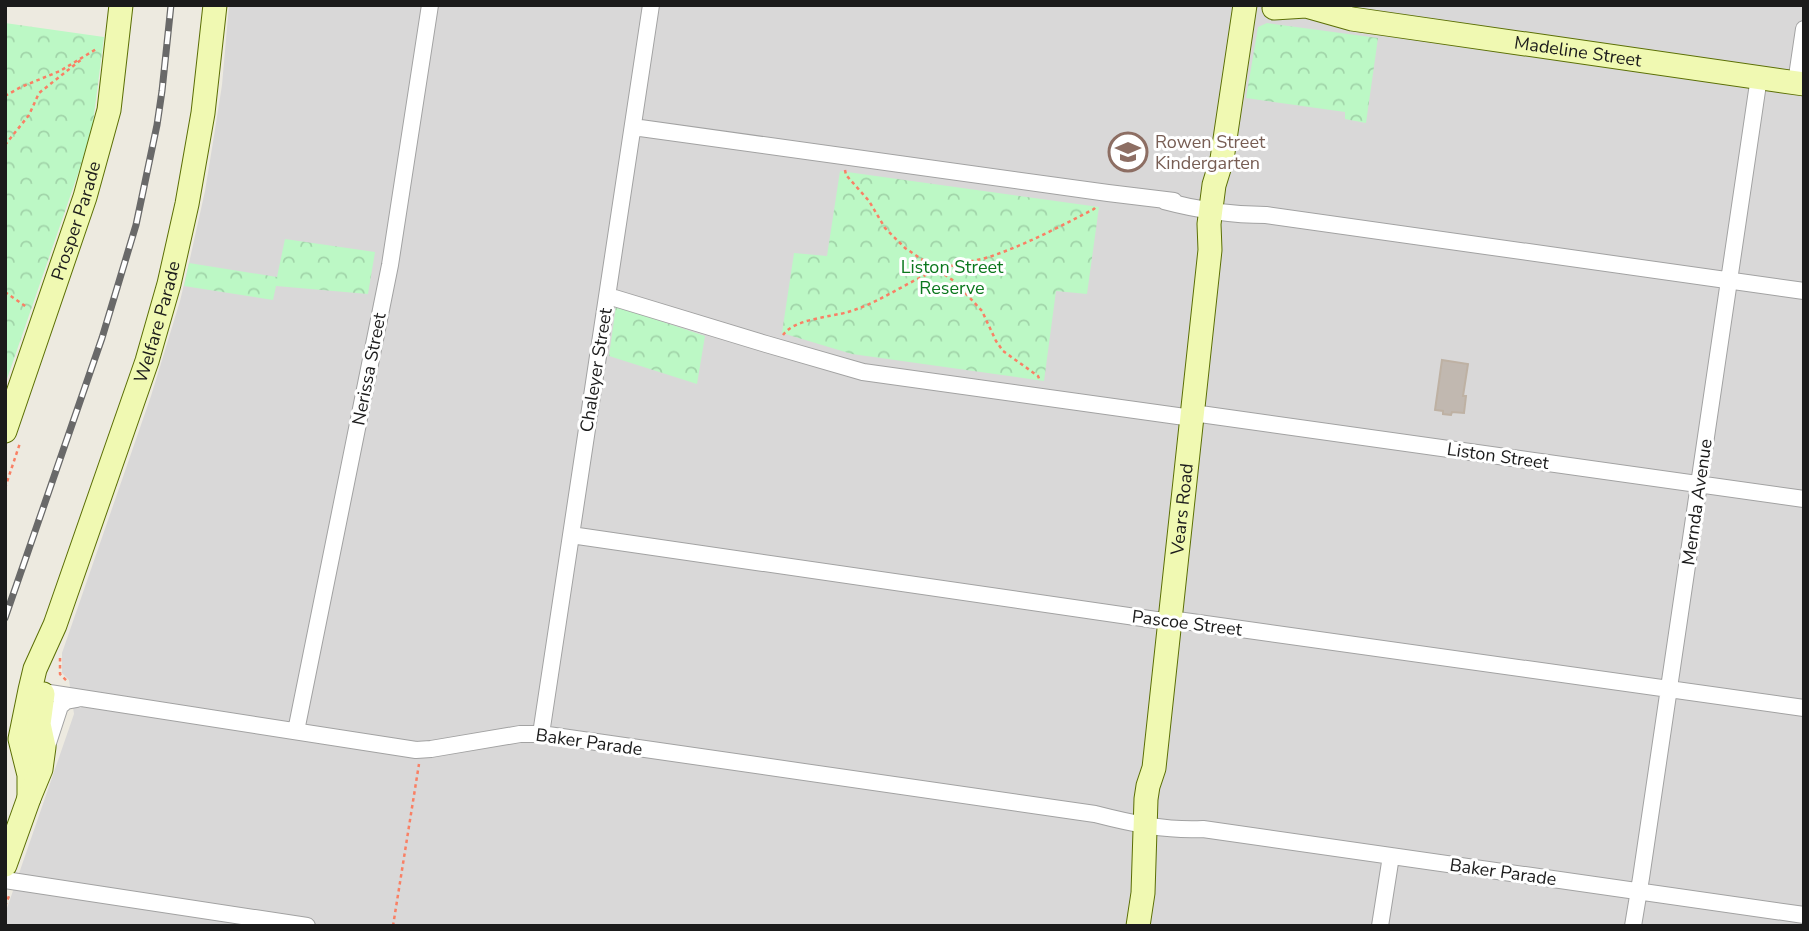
<svg xmlns="http://www.w3.org/2000/svg" width="1809" height="931" viewBox="0 0 1809 931" font-family="'Nunito Sans',sans-serif">
  <style>
    .residential { fill: #d9d8d8 }
    .park { fill: url(#park-crowns) }
    .building { fill: #c1b8b0; stroke: #beb1a3; stroke-width: 2 }
    .lines { fill: none; stroke-linecap: round; stroke-linejoin: round }
    .street-casing { stroke: #a2a2a2; stroke-width: 18 }
    .secondary-casing { stroke: #5b6f05; stroke-width: 25 }
    .path { stroke: #f98065; stroke-width: 2.5; stroke-dasharray: 3.5 3.5; stroke-linecap: butt }
    .street { stroke: #fff; stroke-width: 16 }
    .secondary { stroke: #f0f9b2; stroke-width: 23 }
    .rail-casing { stroke: #696969; stroke-width: 7 }
    .rail { stroke: #fff; stroke-width: 4.5; stroke-dasharray: 13; stroke-linecap: butt }
    .labels { text-anchor: middle; stroke-width: 6; stroke-linejoin: round; paint-order: stroke }
    .street-label { font-size: 18px; fill: #1b1b1b; stroke: #fff }
    .education-label { font-size: 18px; fill: #785e54; stroke: #fff; text-anchor: start }
    .park-label { font-size: 18px; fill: #0b771d; stroke: #fff }
  </style>
  <defs>
    <pattern id="park-crowns" width="20" height="18" patternUnits="userSpaceOnUse" patternTransform="scale(1.75)"><rect width="20" height="18" fill="#bcf8c5"/><path d="M2 6a3 3 0 1 1 6 0M12 15a3 3 0 1 1 6 0" fill="none" stroke="#a1d4a9"/></pattern>
  </defs>
  <rect width="100%" height="100%" fill="#edeae0"/>
  <path class="residential" d="M 229,5 L 1804,5 L 1804,926 L 5,926 L 5,914 L 74,714 L 69,680 L 62,673 L 62,653 L 151,396 L 180,301 L 189,263 L 205,191 L 213,142 L 222,85 Z"/>
  <path class="park" d="M 5,23 L 104,37 L 93,123 L 81,165 L 7,379 L 5,379 Z
    M 1267,23 L 1378,38 L 1366,123 L 1345,119 L 1345,112 L 1246,98 L 1258,27 Z
    M 840,171 L 1099,207 L 1087,294 L 1056,291 L 1044,381 L 852,354 L 782,333 L 794,253 L 827,256 Z
    M 285,239 L 375,252 L 368,294 L 276,286 L 273,300 L 184,286 L 189,263 L 277,277 Z
    M 616,306 L 705,336 L 697,384 L 609,356 Z"/>
  <path class="building" d="M 1442,360 L 1468,364 L 1463,396 L 1466,396 L 1464,413 L 1452,412 L 1451,415 L 1443,414 L 1443,411 L 1435,410 Z"/>
  <g class="lines">
    <defs>
      <path id="street" d="M 1796,83 L 1804,29
        M 633,127 L 1108,193 L 1174,201
        M 1164,201 C 1198,210 1231,215 1266,215 L 1804,291
        M 608,296 L 766,344 L 863,372 L 1192,418
        M 1193,413 L 1804,499
        M 571,535 L 1156,620 L 1177,620 L 1804,708
        M 43,692 L 416,750 L 431,749 L 520,734 L 541,734 L 1095,814 C 1130,823 1166,831 1203,829 L 1804,915
        M 296,731 L 390,265 L 430,5
        M 541,734 L 651,5
        M 46,749 L 60,706 L 66,701 L 77,699
        M 5,880 L 307,926
        M 1380,926 L 1391,856
        M 1633,926 L 1641,878 L 1759,77"/>
      <g id="secondary">
        <path id="s1" d="M 1274,8 L 1306,6 L 1352,19 L 1804,84"/>
        <path id="s2" d="M 5,431 L 85,197 L 109,110 L 121,5"/>
        <path id="s3" d="M 29,798 L 29,775 L 20,739 L 30,690 L 35,669 L 55,625 L 147,361 L 169,284 L 187,204 L 203,113 L 215,5"/>
        <path d="M 5,865 L 29,798 L 41,769 L 44,747 L 39,724 L 43,694"/>
        <path id="s4" d="M 1138,926 L 1143,893 L 1146,799 L 1148,786 L 1154,768 L 1210,250 L 1209,224 L 1214,185 L 1222,159 L 1245,5"/>
      </g>
    </defs>
    <use href="#street" class="street-casing"/>
    <use href="#secondary" class="secondary-casing"/>
    <path class="path" d="M 5,96 L 21,87 L 60,71 L 98,48
      M 5,145 L 29,115 L 39,93 L 82,59
      M 845,170 L 846,175 L 869,201 L 885,228 L 905,248 L 954,281 L 970,298 L 982,311 L 996,341 L 1003,351 L 1038,376 L 1040,381
      M 5,292 L 28,308
      M 783,335 C 794,319 830,317 848,312 C 879,303 905,283 935,271 C 953,264 973,262 992,256 C 1027,244 1061,226 1094,209 L 1097,205
      M 5,488 L 20,443
      M 60,658 L 60,674 L 67,681
      M 5,906 L 9,896
      M 393,926 L 419,764"/>
    <use href="#street" class="street"/>
    <use href="#secondary" class="secondary"/>
    <defs>
      <path id="rail" d="M 5,618 L 102,338 L 136,225 L 157,125 L 162,91 L 171,5"/>
    </defs>
    <use href="#rail" class="rail-casing"/>
    <use href="#rail" class="rail"/>
  </g>
  <defs>
    <symbol id="school-ring" viewBox="-11 -11 22 22"><circle r="9.5" fill="#fff" stroke="#8d6e63" stroke-width="1.5"/><path d="M0-5L7-2L0 1L-7-2ZM-4 1L0 2.5L4 1V4Q0 6-4 4Z" fill="#8d6e63"/></symbol>
  </defs>
  <g fill-rule="evenodd">
    <use href="#school-ring" x="1106" y="130" width="44" height="44"/>
  </g>
  <g class="labels">
    <g class="street-label">
      <text dy="6" stroke="none"><textPath href="#s1" startOffset="308">Madeline Street</textPath></text>
      <text dy="6" stroke="none"><textPath href="#s2" startOffset="222">Prosper Parade</textPath></text>
      <text dy="6" stroke="none"><textPath href="#s3" startOffset="500">Welfare Parade</textPath></text>
      <text transform="translate(369 369) rotate(-79)" y="6">Nerissa Street</text>
      <text transform="translate(596 370) rotate(-81)" y="6">Chaleyer Street</text>
      <text transform="translate(1498 456) rotate(8)" y="6">Liston Street</text>
      <text transform="translate(1697 502) rotate(-82)" y="6">Mernda Avenue</text>
      <text dy="6" stroke="none"><textPath href="#s4" startOffset="420">Vears Road</textPath></text>
      <text transform="translate(1187 623) rotate(7)" y="6">Pascoe Street</text>
      <text transform="translate(589 742) rotate(8)" y="6">Baker Parade</text>
      <text transform="translate(1503 872) rotate(8)" y="6">Baker Parade</text>
    </g>
    <g class="education-label">
      <text x="1155" y="148">Rowen Street<tspan x="1155" dy="21">Kindergarten</tspan></text>
    </g>
    <g class="park-label">
      <text x="952" y="273">Liston Street<tspan x="952" dy="21">Reserve</tspan></text>
    </g>
  </g>
  <rect width="1809" height="931" fill="none" stroke="#1b1b1b" stroke-width="14"/>
</svg>
